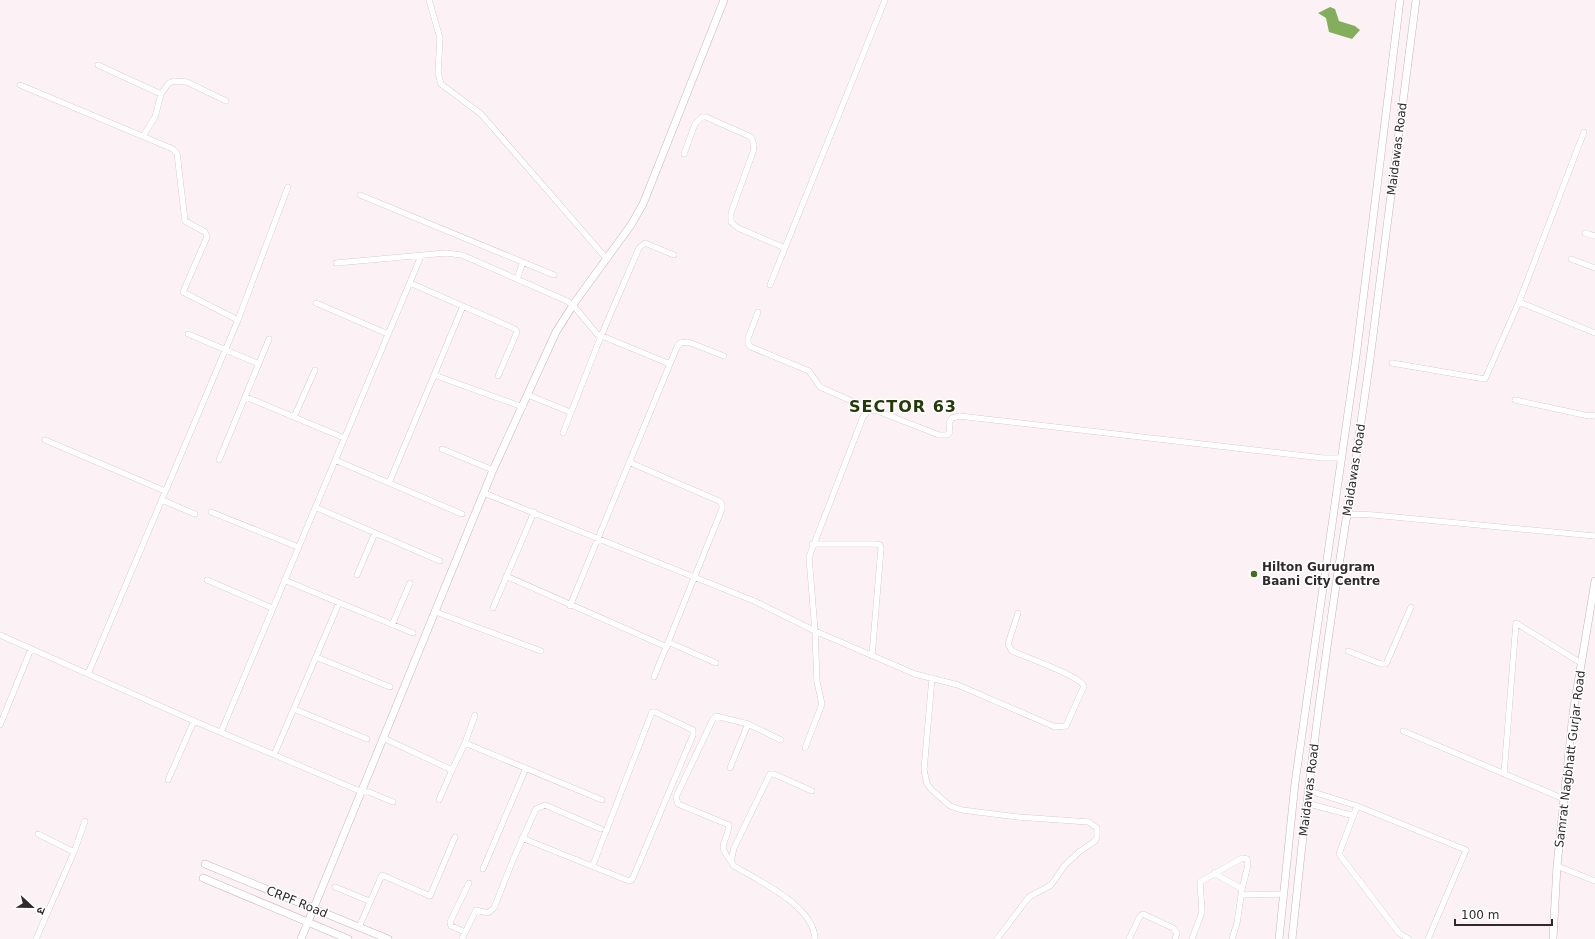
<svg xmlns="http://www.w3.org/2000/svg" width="1595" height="939" viewBox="0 0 1595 939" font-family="'DejaVu Sans','Noto Sans Devanagari',sans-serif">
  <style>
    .water { fill: #83ae5b }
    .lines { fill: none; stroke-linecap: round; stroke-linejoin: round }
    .minor-casing { stroke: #cab3b9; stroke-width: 6 }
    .tertiary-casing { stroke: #cab3b9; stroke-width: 8 }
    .minor { stroke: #fff; stroke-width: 5.5 }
    .tertiary { stroke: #fff; stroke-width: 7 }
    .poi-dot { fill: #486b23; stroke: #fff; stroke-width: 1.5 }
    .labels { text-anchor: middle; stroke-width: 3; stroke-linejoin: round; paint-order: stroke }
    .street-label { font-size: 12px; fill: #32292c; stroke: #fff }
    .poi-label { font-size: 12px; font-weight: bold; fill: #32292c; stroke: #fff; text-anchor: start }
    .district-label { font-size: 16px; font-weight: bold; letter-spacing: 1px; fill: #243b08; stroke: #fff }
  </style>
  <rect width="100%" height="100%" fill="#fcf2f5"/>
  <path class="water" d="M 1330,7 L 1335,9 L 1339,21 L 1355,26 L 1360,30 L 1352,39 L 1329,32 L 1326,18 L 1318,13 Z"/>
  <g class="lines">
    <defs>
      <path id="minor" d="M 429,0 L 440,38 L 438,73 L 441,84 L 481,114 L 606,258
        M 98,65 L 161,94
        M 20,85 L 173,149 L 177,153 L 185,221 L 205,232 L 207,237 L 183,292 L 238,320
        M 1584,132 L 1519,302 L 1595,333
        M 143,136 L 155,117 L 161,94 L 169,83 L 174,81 L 187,82 L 226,101
        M 684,154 L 695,124 L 702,117 L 706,117 L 751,137 L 754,145 L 753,152 L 731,213 L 731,222 L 738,228 L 785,248
        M 360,195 L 554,275
        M 1585,233 L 1595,236
        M 1571,259 L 1595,268
        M 336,263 L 446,253 L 462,255 L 567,301 L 573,305 L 597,334 L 670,364
        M 517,279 L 523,262
        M 410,283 L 515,329 L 517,332 L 498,376
        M 770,285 L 885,0
        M 316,303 L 388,334
        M 758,312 L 748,338 L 748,344 L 751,347 L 809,371 L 820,387 L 872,410
        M 188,334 L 259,364
        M 1392,363 L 1485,379 L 1519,302
        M 434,375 L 523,407
        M 528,395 L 570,412
        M 246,397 L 344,438
        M 1515,400 L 1589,416 L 1595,415
        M 294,417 L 315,370
        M 563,433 L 601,336 L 639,248 L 645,243 L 674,255
        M 45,440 L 165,491
        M 442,449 L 493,470
        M 219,460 L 269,339
        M 335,460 L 462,514
        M 631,463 L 719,501 L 722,504 L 722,509 L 654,677
        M 389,483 L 463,306
        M 484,493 L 754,601 L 815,631 L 915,674 L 958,685 L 1055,727 L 1066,726 L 1084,686 C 1078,675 1025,657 1012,651 L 1008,644 L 1018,613
        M 162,500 L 195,514
        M 315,507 L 440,561
        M 211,512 L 298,547
        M 1348,514 L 1374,515 L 1595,536
        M 812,544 L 876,544 L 880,545 L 881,548 L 872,656
        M 357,575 L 375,533
        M 506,576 L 667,647
        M 207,580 L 272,608
        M 284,580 L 413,633
        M 570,606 L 677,347 L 680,343 L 688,342 L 724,356
        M 493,608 L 534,512
        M 436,612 L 541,651
        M 392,625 L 410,583
        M 0,635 L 194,721 L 362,792 L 369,792 L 393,802
        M 668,642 L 716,663
        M 1348,651 L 1381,664 L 1386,664 L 1411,607
        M 316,657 L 390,687
        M 88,674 L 238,320 L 288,187
        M 932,678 L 924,770 L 927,784 L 932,790 L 950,806 L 962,810 L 1018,817 L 1089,822 L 1097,828 L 1097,837 L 1095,841 L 1079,852 L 1065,865 L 1051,885 L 1029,897 L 997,939
        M 294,709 L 367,739
        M 0,725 L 31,649
        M 1403,731 L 1564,799
        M 221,732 L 421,256
        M 383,738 L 452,770 L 465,743 L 602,800
        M 465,743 L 475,715
        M 805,748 L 822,704 L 817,682 L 815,631 L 809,557 L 863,417 L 868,411 L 875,410 L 939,435 L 947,435 L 950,432 L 949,423 L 952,418 L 959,416 L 1323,458 L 1342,458
        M 274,755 L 339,603
        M 730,768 L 748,724
        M 1504,774 L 1516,623 L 1581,663
        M 168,780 L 194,721
        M 1307,790 L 1357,806 L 1466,850 L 1428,939
        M 812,791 L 774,774 L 770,774 L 734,848 L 731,861 L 734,866 C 759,881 814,906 815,939
        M 439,800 L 452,770
        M 1306,803 L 1354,816
        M 1357,806 L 1339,854 L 1399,933 L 1409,939
        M 38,834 L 74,852
        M 522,838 L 629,881 L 632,880 L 693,735 L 693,730 L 655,712 L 652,712 L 593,865
        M 731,861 C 715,842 728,844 729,825 L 678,804 L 676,797 L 713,719 L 716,716 L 748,724 L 781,740
        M 1557,866 L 1595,881
        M 483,869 L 526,768
        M 1214,873 L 1242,889 L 1237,923 L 1232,939
        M 335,887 L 369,901
        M 1241,895 L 1284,894
        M 359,927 L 382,875 L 430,896 L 455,837
        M 465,932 L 451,926 L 450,922 L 469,883
        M 36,939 L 74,852 L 85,821
        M 462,939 L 476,910 L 488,913 L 494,908 L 513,860 L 536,809 L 545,805 L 601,829
        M 1129,939 L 1140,916 L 1143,914 L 1173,928 L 1177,933 L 1175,939
        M 1192,939 L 1202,912 L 1200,882 L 1242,858 L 1247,859 L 1248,865 L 1242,889"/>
      <path id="tertiary" d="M 205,864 L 388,939
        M 203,878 L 348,939
        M 301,939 L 493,470 L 556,332 L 575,302 L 631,225 L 643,204 L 724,0
        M 1279,939 L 1295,783 L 1356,357 L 1400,0
        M 1292,939 C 1306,799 1324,659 1346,520 L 1348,514 L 1370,359 L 1416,0
        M 1553,939 L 1557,866 L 1573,713 L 1595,581"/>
    </defs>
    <use href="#minor" class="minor-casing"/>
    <use href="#tertiary" class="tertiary-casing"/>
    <use href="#minor" class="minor"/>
    <use href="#tertiary" class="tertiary"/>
  </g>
  <circle class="poi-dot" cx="1254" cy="574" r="4"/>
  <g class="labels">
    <g class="street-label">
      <text transform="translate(1397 149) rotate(-83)" y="4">Maidawas Road</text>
      <text transform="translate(1354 470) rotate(-81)" y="4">Maidawas Road</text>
      <text transform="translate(1570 759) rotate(-83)" y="4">Samrat Nagbhatt Gurjar Road</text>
      <text transform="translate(1309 790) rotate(-83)" y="4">Maidawas Road</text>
      <text transform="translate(297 902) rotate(22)" y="4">CRPF Road</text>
    </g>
    <g class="poi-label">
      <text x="1262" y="571">Hilton Gurugram<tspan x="1262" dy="14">Baani City Centre</tspan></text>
    </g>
    <g class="district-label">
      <text x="903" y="412">SECTOR 63</text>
    </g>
  </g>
  <g transform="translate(32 907) rotate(112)" stroke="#ffffff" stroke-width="3" paint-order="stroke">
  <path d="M0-3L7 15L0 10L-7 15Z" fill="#32292c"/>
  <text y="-6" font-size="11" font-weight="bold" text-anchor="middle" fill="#32292c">उ</text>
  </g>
  <path d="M1455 919v6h97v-6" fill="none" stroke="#32292c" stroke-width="2"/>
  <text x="1461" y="919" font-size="12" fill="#32292c" stroke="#ffffff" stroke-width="3" paint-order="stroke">100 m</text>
</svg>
